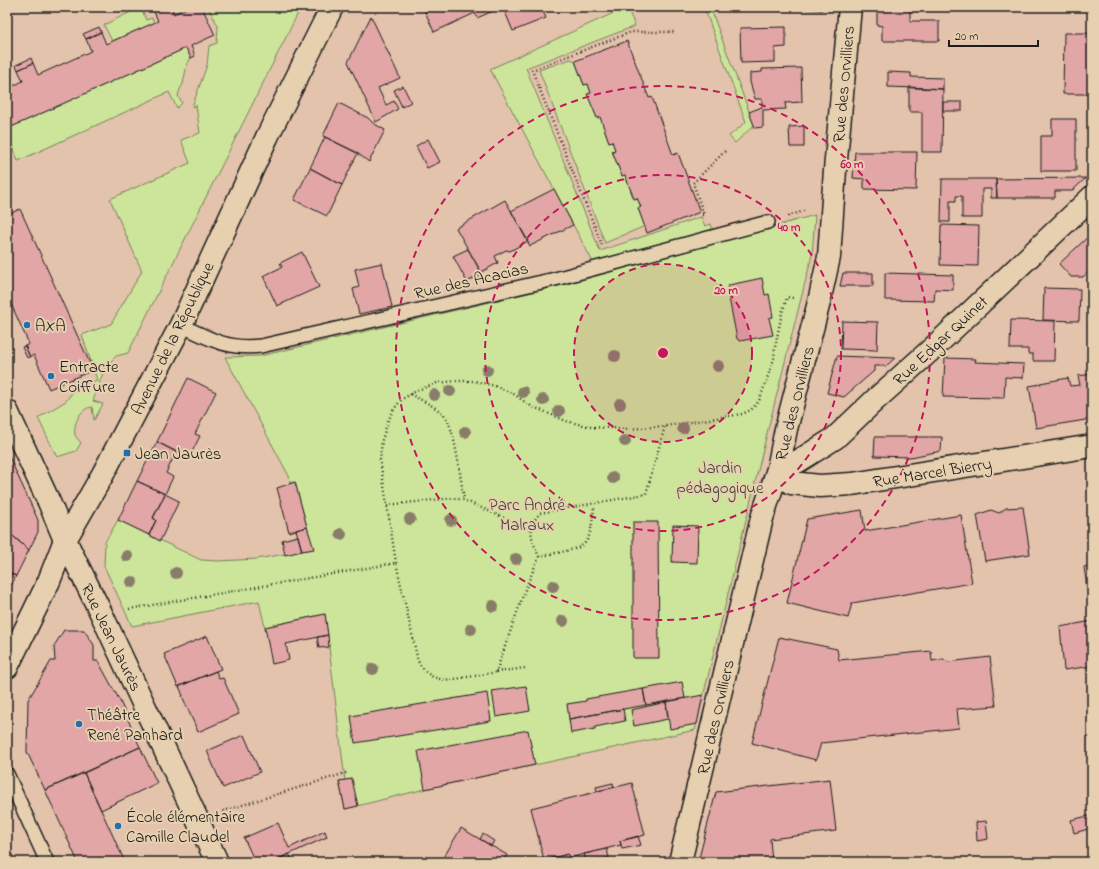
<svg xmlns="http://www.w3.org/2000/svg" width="1099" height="869" viewBox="0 0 1099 869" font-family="'Indie Flower',sans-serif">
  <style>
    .green { fill: #cde59a; stroke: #74805b }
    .building { fill: #e1a6a5; stroke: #1c1c1c }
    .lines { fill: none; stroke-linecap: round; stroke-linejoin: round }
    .lane-casing { stroke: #1c1c1c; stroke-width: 16 }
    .street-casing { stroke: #1c1c1c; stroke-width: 25 }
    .secondary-casing { stroke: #1c1c1c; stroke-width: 25 }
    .path { stroke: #1c1c1c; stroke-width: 2.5; stroke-dasharray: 1 3; stroke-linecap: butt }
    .lane { stroke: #e6d0af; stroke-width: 13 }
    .street { stroke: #e6d0af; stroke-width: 22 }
    .secondary { stroke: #e6d0af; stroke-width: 22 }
    .tree { fill: #897d6b }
    .ring { fill: none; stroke: #c2185b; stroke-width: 2; stroke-dasharray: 7 5 }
    .poi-dot { fill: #1f6fb2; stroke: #e6d0af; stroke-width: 1.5 }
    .labels { text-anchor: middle; stroke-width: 4; stroke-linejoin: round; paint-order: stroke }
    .street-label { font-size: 17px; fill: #1c1c1c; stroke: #e6d0af }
    .poi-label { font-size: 17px; fill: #1c1c1c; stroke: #e6d0af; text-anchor: start }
    .park-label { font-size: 17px; fill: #3f4435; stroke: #e6d0af }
    .centre { fill: #c2185b; stroke: #e6d0af; stroke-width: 2 }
    .ring-label { font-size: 12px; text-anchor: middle; font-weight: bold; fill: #c2185b; stroke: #e6d0af; stroke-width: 4; stroke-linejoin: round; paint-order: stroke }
  </style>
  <rect width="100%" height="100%" fill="#e4c3ac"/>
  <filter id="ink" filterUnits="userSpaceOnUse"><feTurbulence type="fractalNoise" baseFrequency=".025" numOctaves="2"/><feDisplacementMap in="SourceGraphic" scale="8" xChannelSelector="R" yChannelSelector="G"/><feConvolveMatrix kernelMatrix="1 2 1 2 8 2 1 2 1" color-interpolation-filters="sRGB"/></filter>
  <g filter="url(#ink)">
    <path class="green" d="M 138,7 L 141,7 L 146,20 L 152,18 L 154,23 L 112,41 L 104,25 L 139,8 Z
      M 208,7 L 301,7 L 128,353 L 116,356 L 105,367 L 93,401 L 103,404 L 94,420 L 92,407 C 80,408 73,424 75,435 C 76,438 79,440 81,443 L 76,451 L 57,457 L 38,418 L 66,401 L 74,390 L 97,380 L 82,335 L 111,324 L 142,271 L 110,199 L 190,163 L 181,140 L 200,133 L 196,105 L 192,107 L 207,65 L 209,46 L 217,43 L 218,26 Z
      M 627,7 L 635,26 L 526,68 L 600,251 L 701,217 L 705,226 L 711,224 L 713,232 L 594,264 L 490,69 Z
      M 704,7 L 710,7 L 754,125 L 735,143 L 729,136 L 746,122 Z
      M 186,48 L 191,58 L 187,64 L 183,84 L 180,89 L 178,96 L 182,103 L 177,108 L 169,92 L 18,161 L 7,129 Z
      M 571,59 L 575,61 L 584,85 L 588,84 L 591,93 L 588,94 L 597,118 L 600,117 L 609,142 L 612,141 L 615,150 L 612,151 L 622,176 L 625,175 L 634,199 L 637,198 L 641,207 L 638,208 L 645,226 L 605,243 L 539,70 Z
      M 815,215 L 812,255 L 768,429 L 695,730 L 425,789 L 345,809 L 339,781 L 345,780 L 325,614 L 265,627 L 259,601 L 132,626 L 104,566 L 105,542 L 118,520 L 201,560 L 218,561 L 257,559 L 313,549 L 295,482 L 290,483 L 289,476 L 225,357 L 260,356 L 567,284 Z"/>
    <path class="building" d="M 158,7 L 171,7 L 174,14 L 188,7 L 202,7 L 215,35 L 191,46 L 195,56 L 191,58 L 186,48 L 7,129 L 7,89 L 23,81 L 18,70 L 33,63 L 38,75 L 91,51 L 86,39 L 101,32 L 106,44 L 158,21 L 153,9 Z
      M 423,7 L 491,7 L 493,11 L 477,18 L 475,13 L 434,32 Z
      M 503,7 L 541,7 L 546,18 L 513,31 Z
      M 785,7 L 823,7 L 822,10 Z
      M 877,9 L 910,9 L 910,21 L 939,21 L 939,41 L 882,41 L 882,26 L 877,25 Z
      M 371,16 L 400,78 L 378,88 L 386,105 L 394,101 L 398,109 L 376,122 L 348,62 Z
      M 99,27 L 101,32 L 86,39 L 83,34 Z
      M 786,27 L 786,47 L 775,48 L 775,62 L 741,63 L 740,28 Z
      M 1064,33 L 1092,33 L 1092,94 L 1063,94 Z
      M 627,41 L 649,98 L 652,97 L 673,155 L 678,153 L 700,212 L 647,233 L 638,208 L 641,207 L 637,198 L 634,199 L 625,175 L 622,176 L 612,151 L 615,150 L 612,141 L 609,142 L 600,117 L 597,118 L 587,94 L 591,93 L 588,84 L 584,85 L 575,61 Z
      M 31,58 L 33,63 L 18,70 L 16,65 Z
      M 801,68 L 802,102 L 785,103 L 786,109 L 763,110 L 763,127 L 755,128 L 749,112 L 762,107 L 762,99 L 755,99 L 750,82 L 750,73 L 762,72 L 762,69 Z
      M 888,72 L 911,73 L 911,77 L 943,78 L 943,89 L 888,87 Z
      M 403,86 L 411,102 L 402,107 L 394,90 Z
      M 909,87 L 943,89 L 942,152 L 922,152 L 922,112 L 909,112 Z
      M 943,102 L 962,102 L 962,111 L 943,111 Z
      M 339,103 L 368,118 L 373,123 L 385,130 L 369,162 L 357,153 L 323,136 Z
      M 1052,119 L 1076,119 L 1076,171 L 1041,171 L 1041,136 L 1052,136 Z
      M 804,126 L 804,147 L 790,147 L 789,127 Z
      M 325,137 L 358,153 L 342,185 L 310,168 Z
      M 428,139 L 440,162 L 427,168 L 416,146 Z
      M 855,152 L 917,152 L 916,190 L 864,189 L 864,179 L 853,178 Z
      M 310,168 L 342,185 L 327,216 L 294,200 Z
      M 1086,178 L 1072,191 L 1055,191 L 1055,198 L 997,198 L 996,179 Z
      M 942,179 L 996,179 L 997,198 L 991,198 L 991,189 L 982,189 L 982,218 L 962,218 L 962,196 L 956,196 L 956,201 L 950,201 L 950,222 L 941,222 Z
      M 554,189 L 573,225 L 530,246 L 511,211 Z
      M 505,200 L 528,241 L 510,251 L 506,250 L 495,256 L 498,263 L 481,272 L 456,228 Z
      M 20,209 L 93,370 L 49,389 L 34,355 L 30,357 L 25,346 L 29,344 L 7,295 L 7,215 Z
      M 941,225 L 979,226 L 978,266 L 940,265 Z
      M 1092,233 L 1092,272 L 1090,270 L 1083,277 L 1071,277 L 1059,264 Z
      M 468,249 L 482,274 L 467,282 L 453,256 Z
      M 302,252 L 319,287 L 277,306 L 263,276 L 282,267 L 280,263 Z
      M 382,263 L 392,307 L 359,314 L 353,289 L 359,287 L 355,269 Z
      M 843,273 L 873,273 L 873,286 L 840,286 Z
      M 885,273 L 953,275 L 953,290 L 935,289 L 934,301 L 885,300 Z
      M 762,278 L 765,295 L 769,294 L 773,317 L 769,318 L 773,335 L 740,341 L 737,339 L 727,288 L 729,285 Z
      M 1044,288 L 1080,289 L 1079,321 L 1043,320 Z
      M 1011,320 L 1055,321 L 1054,361 L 1033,361 L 1033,354 L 1028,354 L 1028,349 L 1010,349 Z
      M 842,321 L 878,322 L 877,350 L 841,349 Z
      M 25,346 L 30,357 L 27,358 L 22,347 Z
      M 837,356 L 895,358 L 886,366 L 874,366 L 874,371 L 844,397 L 827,393 Z
      M 945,358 L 976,359 L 975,362 L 1024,364 L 1023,378 L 1005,377 L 1004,398 L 943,397 Z
      M 1092,374 L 1092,419 L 1036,428 L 1029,386 L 1041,384 L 1040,383 L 1068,378 L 1070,386 L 1080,385 L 1078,376 Z
      M 188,378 L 216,392 L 195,434 L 200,436 L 189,458 L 157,442 Z
      M 875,437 L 942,437 L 941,451 L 911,457 L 874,456 Z
      M 157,442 L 176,452 L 166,473 L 173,477 L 165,494 L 137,481 Z
      M 7,452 L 38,520 L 38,532 L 29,550 L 7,531 Z
      M 137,481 L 165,494 L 153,518 L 156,520 L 149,535 L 118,520 Z
      M 295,482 L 307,527 L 289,532 L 277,488 Z
      M 165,494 L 179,501 L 160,541 L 149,535 L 156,520 L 153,518 Z
      M 1023,507 L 1030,554 L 985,561 L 977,515 L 991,510 L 999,513 L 1006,508 Z
      M 862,510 L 865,531 L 961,515 L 972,583 L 852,603 L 848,618 L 787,603 L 807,519 Z
      M 633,522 L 658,522 L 659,658 L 633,658 Z
      M 673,525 L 698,526 L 697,563 L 672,562 Z
      M 307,527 L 314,549 L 302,551 L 296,530 Z
      M 7,531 L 29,550 L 16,576 L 7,572 Z
      M 298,536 L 302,551 L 285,555 L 282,540 Z
      M 1092,565 L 1092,594 L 1088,595 L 1084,567 Z
      M 7,572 L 16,576 L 7,594 Z
      M 1092,594 L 1092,614 L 1088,595 Z
      M 325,614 L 328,635 L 286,644 L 289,660 L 272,664 L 265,627 Z
      M 1092,621 L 1092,666 L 1064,670 L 1060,627 Z
      M 64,630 L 84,630 L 94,645 L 94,661 L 98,661 L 120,701 L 140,747 L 45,790 L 27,752 L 28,700 L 51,661 L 55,661 L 54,646 Z
      M 328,635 L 329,647 L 319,648 L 317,637 Z
      M 207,636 L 221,669 L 178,687 L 164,654 Z
      M 779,637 L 837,649 L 839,660 L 931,651 L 932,661 L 943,659 L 948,662 L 990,657 L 996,706 L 957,709 L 959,728 L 821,743 L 816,760 L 752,743 Z
      M 216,671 L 219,679 L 223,678 L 239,714 L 198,732 L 182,696 L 183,696 L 179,686 Z
      M 682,682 L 685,698 L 646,705 L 643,689 Z
      M 526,686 L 530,711 L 496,717 L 492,691 Z
      M 643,689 L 646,705 L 569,719 L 567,704 L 586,701 L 586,699 Z
      M 487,693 L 491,721 L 355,743 L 351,716 Z
      M 703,695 L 697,724 L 670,729 L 666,702 Z
      M 666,702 L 668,719 L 634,726 L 631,710 Z
      M 623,709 L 625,721 L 595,727 L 595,729 L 571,733 L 569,719 Z
      M 528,730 L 535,765 L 425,789 L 418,751 Z
      M 244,735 L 260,772 L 223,788 L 207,751 Z
      M 140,747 L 157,783 L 101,810 L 84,773 Z
      M 84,773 L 101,810 L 125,862 L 78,862 L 45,790 Z
      M 352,779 L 358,806 L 345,809 L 339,781 Z
      M 830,779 L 836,831 L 770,839 L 772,862 L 698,862 L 716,792 Z
      M 613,783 L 614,787 L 597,791 L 596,787 Z
      M 632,783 L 645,835 L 620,841 L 621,845 L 569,858 L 568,854 L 544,860 L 531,808 Z
      M 1092,815 L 1092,828 L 1074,833 L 1071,820 Z
      M 986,821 L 988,839 L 977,841 L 976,822 Z
      M 278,823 L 289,848 L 325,831 L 327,837 L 272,862 L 255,862 L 244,838 Z
      M 461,828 L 507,855 L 503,862 L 441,862 Z
      M 483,834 L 494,841 L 491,846 L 480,839 Z
      M 638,836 L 641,845 L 622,849 L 620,841 Z
      M 607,849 L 609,858 L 586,862 L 584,854 Z
      M 289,854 L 293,862 L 272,862 Z
      M 568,854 L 570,862 L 551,862 L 550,859 Z"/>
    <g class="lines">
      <defs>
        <path id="lane" d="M 181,325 C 209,339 229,350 261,346 L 555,279 L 768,222
          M 7,774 L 47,862"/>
        <path id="street" d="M 7,411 L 49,502 L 65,540
          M 778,469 L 797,462 L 835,438 L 875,400 L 933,348 L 1092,197
          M 778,469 L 791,483 L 820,486 L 852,484 L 1092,446
          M 680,862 L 762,518 L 778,469 L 786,429 L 819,302 L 829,257 L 835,170 L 850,7"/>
        <path id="secondary" d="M 65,540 L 102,615 L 217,862
          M 7,667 L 49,581 L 65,540 L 103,474 L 181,325 L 267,137 L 332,7"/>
      </defs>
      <use href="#lane" class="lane-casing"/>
      <use href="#street" class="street-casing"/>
      <use href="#secondary" class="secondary-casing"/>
      <path class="path" d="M 702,215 L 704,215 L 693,183 L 726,150
        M 788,216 L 807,210
        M 602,245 L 532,70 L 631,32 L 674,32
        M 410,394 C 422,401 434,405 444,415 C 455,426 461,482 464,500
        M 387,505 L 453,498 L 464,500 L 531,530
        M 539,557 C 582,545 590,557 594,505
        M 396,563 L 380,460 L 382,440 L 388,421 L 394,409 L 402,399 L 418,390 L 437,383 L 456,381 L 475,381 L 495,386 L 512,393 L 531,406 L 566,421 L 591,427 L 629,429 L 665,426 L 742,414 L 751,410 L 759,401 L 774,359 L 775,347 L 782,313 L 787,297 L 793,298
        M 129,609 L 396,563 L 418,661 C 430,683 445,681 467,677 C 477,676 486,674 496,672 L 526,587 L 539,557 C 532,540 526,529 540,513 L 646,494 L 665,426
        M 496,672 L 525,668
        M 223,811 L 349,772"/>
      <use href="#lane" class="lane"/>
      <use href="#street" class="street"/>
      <use href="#secondary" class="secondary"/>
    </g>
    <g class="tree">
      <circle cx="615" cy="356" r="6"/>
      <circle cx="718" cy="366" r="6"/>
      <circle cx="487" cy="370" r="6"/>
      <circle cx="450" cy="391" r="6"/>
      <circle cx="523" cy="392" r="6"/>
      <circle cx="434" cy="395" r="6"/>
      <circle cx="543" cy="400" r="6"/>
      <circle cx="620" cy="404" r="6"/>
      <circle cx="559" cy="411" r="6"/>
      <circle cx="683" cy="428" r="6"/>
      <circle cx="465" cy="432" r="6"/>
      <circle cx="625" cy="441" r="6"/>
      <circle cx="613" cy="478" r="6"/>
      <circle cx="410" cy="519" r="6"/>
      <circle cx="451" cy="520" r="6"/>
      <circle cx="341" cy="534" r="6"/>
      <circle cx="127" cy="556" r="6"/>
      <circle cx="516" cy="559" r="6"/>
      <circle cx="176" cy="573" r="6"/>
      <circle cx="132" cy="582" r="6"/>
      <circle cx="553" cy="586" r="6"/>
      <circle cx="493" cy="606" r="6"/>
      <circle cx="563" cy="621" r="6"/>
      <circle cx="471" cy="629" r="6"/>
      <circle cx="373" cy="669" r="6"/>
    </g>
  </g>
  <circle cx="663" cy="353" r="89" fill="#c2185b" fill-opacity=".12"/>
  <g class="ring">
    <circle cx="663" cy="353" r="89"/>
    <circle cx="663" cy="353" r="178"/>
    <circle cx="663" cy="353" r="267"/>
  </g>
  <g class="poi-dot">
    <circle cx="27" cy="325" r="4"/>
    <circle cx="51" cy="376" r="4"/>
    <rect x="123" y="449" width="8" height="8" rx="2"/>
    <circle cx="79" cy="724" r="4"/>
    <circle cx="118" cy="826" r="4"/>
  </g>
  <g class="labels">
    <g class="street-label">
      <text transform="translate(843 84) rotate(-85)" y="6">Rue des Orvilliers</text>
      <text transform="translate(471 280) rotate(-13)" y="6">Rue des Acacias</text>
      <text transform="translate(172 338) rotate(-64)" y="6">Avenue de la République</text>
      <text transform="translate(940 340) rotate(-43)" y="6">Rue Edgar Quinet</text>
      <text transform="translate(794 403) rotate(-76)" y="6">Rue des Orvilliers</text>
      <text transform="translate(932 472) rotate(-9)" y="6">Rue Marcel Bierry</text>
      <text transform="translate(112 637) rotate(64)" y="6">Rue Jean Jaurès</text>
      <text transform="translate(715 717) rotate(-77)" y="6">Rue des Orvilliers</text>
    </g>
    <g class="poi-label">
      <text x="35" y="331">AXA</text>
      <text x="59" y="372">Entracte<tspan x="59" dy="20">Coiffure</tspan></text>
      <text x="135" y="459">Jean Jaurès</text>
      <text x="87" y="720">Théâtre<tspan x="87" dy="20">René Panhard</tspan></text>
      <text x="126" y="822">École élémentaire<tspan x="126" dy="20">Camille Claudel</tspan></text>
    </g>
    <g class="park-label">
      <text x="720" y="473">Jardin<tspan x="720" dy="20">pédagogique</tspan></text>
      <text x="527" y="510">Parc André<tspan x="527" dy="20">Malraux</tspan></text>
    </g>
  </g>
  <circle cx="663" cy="353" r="6" class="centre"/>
  <g class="ring-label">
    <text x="852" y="168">60 m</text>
    <text x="789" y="231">40 m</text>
    <text x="726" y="294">20 m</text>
  </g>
  <rect width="1099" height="869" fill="none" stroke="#e6d0af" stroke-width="24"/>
  <rect x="12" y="12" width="1075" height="845" fill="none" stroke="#1c1c1c" stroke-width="1.5" filter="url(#ink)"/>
  <path d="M949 40v6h89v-6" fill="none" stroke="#1c1c1c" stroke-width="2"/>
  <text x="955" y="40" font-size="12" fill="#1c1c1c" stroke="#e6d0af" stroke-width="3" paint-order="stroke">20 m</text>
</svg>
